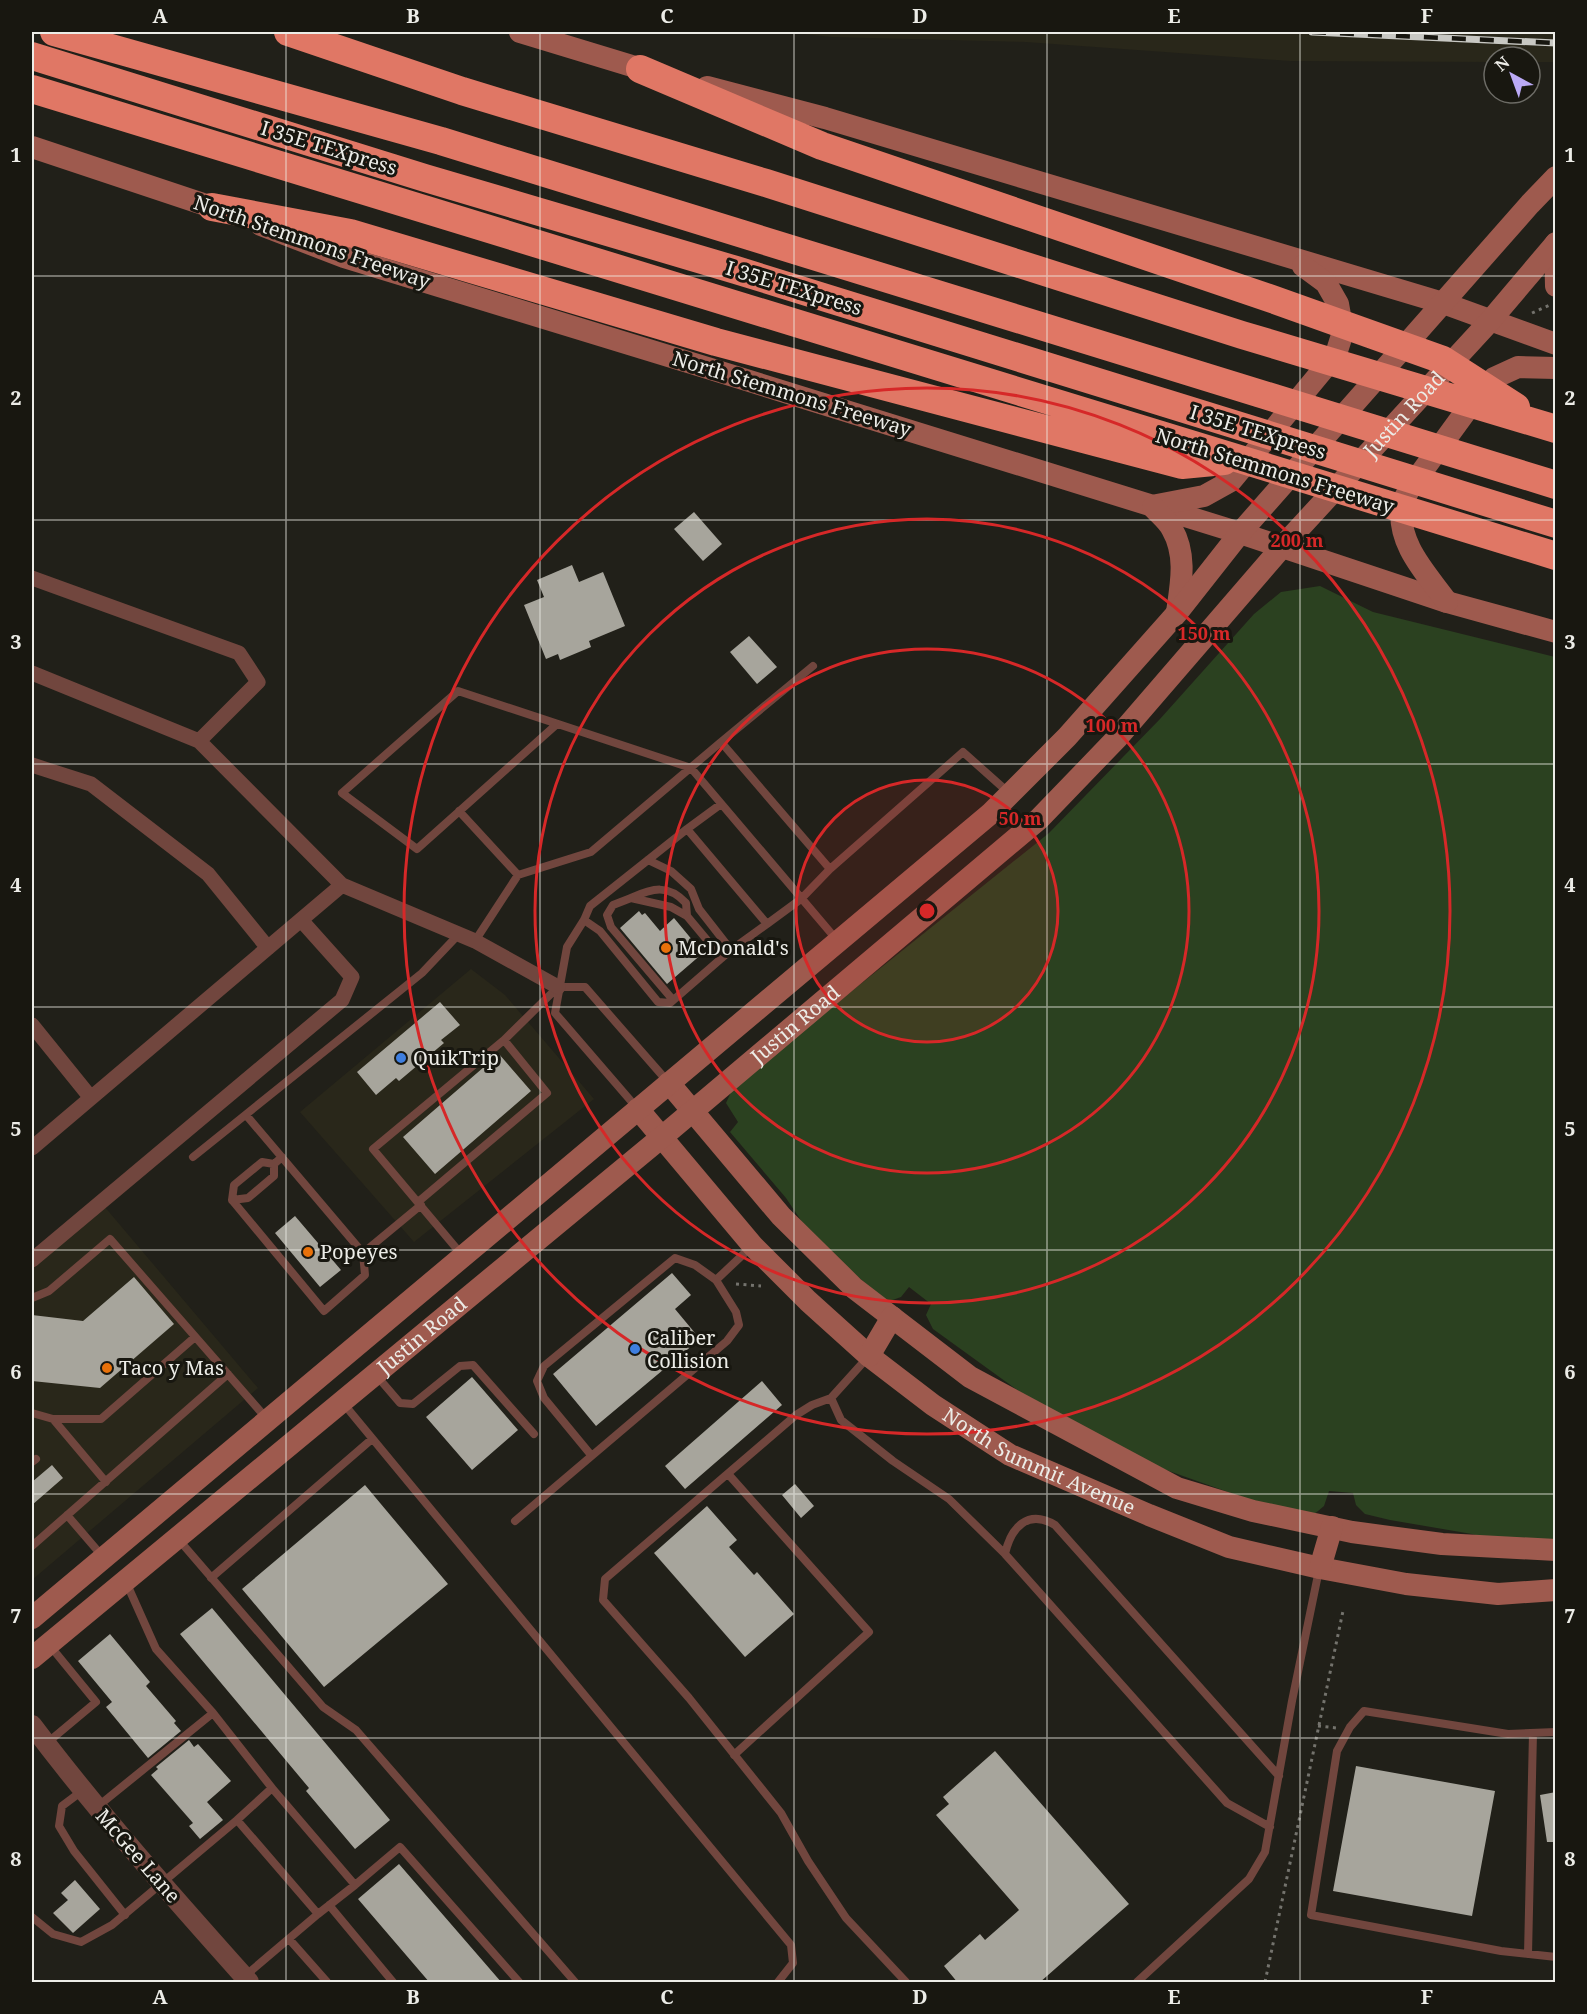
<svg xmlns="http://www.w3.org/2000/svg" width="1587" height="2014" viewBox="0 0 1587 2014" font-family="'Noto Serif',serif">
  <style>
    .built { fill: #29271a }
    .green { fill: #2b4120 }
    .building { fill: #a7a59c }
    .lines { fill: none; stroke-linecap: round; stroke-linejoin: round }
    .path { stroke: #74736d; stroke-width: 3; stroke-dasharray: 3 4.5; stroke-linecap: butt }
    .service { stroke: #71463e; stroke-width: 8 }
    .minor { stroke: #71463e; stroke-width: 15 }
    .tertiary { stroke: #71463e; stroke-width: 20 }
    .secondary { stroke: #9e5a4e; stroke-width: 22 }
    .motorway { stroke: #e07765; stroke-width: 28 }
    .rail-casing { stroke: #c8c8c3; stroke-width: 7 }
    .rail { stroke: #181710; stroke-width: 4.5; stroke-dasharray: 14; stroke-linecap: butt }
    .grid { fill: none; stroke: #ecece7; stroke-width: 1.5; stroke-opacity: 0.55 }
    .ring { fill: none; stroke: #d62828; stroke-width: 3 }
    .food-dot { fill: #e8710a; stroke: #181710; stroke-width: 2 }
    .shop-dot { fill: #3f7fe0; stroke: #181710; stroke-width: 2 }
    .labels { text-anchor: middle; stroke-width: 6; stroke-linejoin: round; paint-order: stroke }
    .street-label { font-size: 20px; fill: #ecece7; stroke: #181710 }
    .poi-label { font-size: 20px; fill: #ecece7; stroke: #181710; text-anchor: start }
    .centre { fill: #d62828; stroke: #181710; stroke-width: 3 }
    .ring-label { font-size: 18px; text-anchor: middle; font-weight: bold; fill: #d62828; stroke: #181710; stroke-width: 6; stroke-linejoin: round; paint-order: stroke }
    .neatline { fill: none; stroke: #ecece7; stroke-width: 2 }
    .grid-label { font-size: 20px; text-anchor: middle; font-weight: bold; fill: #ecece7 }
  </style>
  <rect width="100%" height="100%" fill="#212019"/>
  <path class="built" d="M 786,32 L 1555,32 L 1556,62 L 1530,62 L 1530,57 L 1494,57 L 1494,62 L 1290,61 L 1026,42 L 831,37 Z
    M 471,969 L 505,995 L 594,1099 L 414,1242 L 300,1112 Z
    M 104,1206 L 258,1388 L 32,1580 L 32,1266 Z"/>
  <path class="green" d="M 1320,586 L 1373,612 L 1555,657 L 1555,1541 L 1498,1541 L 1472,1534 L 1390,1520 L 1365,1514 L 1356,1505 L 1353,1493 L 1329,1491 L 1324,1506 L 1312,1516 L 1259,1503 L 1152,1465 L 1020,1392 L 933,1329 L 926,1315 L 931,1304 L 909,1287 L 901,1297 L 887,1302 L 812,1237 L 786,1198 L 730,1132 L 738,1122 L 726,1103 L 732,1090 L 812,1023 L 1049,833 L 1160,719 L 1254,614 L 1281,592 Z"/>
  <path class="building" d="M 694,512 L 722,544 L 703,561 L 674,529 Z
    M 572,565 L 579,582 L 603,572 L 625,626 L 589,641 L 591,647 L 560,660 L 558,654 L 546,659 L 524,605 L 544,597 L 537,580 Z
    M 749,636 L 777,667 L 757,684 L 730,652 Z
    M 639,911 L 642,915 L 645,913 L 660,931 L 674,918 L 703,953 L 667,984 L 620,928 Z
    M 440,1002 L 460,1025 L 441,1040 L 444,1043 L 399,1081 L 396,1078 L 376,1095 L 357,1072 Z
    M 499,1054 L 531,1091 L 435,1174 L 403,1137 Z
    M 295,1216 L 341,1270 L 320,1287 L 275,1233 Z
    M 672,1273 L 691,1295 L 675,1309 L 700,1339 L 596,1426 L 553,1374 Z
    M 134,1277 L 174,1324 L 100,1388 L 32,1381 L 32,1315 L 83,1321 Z
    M 472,1377 L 518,1430 L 472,1470 L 426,1417 Z
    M 762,1381 L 782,1405 L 685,1489 L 665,1466 Z
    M 52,1465 L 63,1478 L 32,1505 L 32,1482 Z
    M 795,1484 L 814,1506 L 801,1518 L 782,1495 Z
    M 365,1485 L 448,1584 L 324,1687 L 242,1589 Z
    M 707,1506 L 737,1540 L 729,1547 L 754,1575 L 757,1572 L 794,1614 L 745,1657 L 654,1553 Z
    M 212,1608 L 390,1820 L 355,1849 L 306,1791 L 309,1788 L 180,1634 Z
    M 110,1634 L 150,1682 L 146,1686 L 176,1721 L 174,1723 L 181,1731 L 148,1758 L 106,1707 L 112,1702 L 78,1661 Z
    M 189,1740 L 194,1747 L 198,1744 L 231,1781 L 207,1802 L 223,1820 L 200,1839 L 189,1826 L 193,1823 L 151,1775 L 158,1769 L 156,1767 Z
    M 995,1751 L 1129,1904 L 1039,1983 L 958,1983 L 944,1966 L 980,1934 L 985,1940 L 1019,1910 L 936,1815 L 949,1804 L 943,1797 Z
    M 1356,1766 L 1495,1791 L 1472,1916 L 1333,1891 Z
    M 1556,1792 L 1556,1842 L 1547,1842 L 1540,1795 Z
    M 399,1864 L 502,1983 L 430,1983 L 358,1899 Z
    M 75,1880 L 100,1909 L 73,1933 L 53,1913 L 68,1900 L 61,1893 Z"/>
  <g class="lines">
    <path class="path" d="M 1532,313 L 1550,305
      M 736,1284 L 761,1286
      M 1318,1726 L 1337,1728
      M 1265,1982 L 1343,1611"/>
    <path class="service" d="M 813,666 L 721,742 L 830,869
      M 557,724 L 417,849 L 342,793 L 458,691 L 691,768 L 836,939
      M 459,811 L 518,875 L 591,852 L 721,742
      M 687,829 L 721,804
      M 648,860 L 671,871 L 691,889 L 699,909 L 731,950
      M 631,898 C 653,888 668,884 686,903 L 687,916
      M 584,920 L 600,931 L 658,1002 L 670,1003 L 731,950 L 767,924
      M 475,941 L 518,875
      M 673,1000 L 611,927 L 607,915 L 613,905 L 631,898 L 671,907 L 687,916 L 722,958
      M 637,1108 L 555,1013 L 567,947 L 584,920 L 590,906 L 687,829 L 767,924 L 801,899 L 830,869 L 963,752 L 1009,793
      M 246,1115 L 363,1253 L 421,1205
      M 193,1157 L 422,973 L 459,934
      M 282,1157 L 274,1164 L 262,1162 L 234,1185 L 232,1200 L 324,1311 L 365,1275 L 363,1253
      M 232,1200 L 248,1198 L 274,1176 L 274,1164
      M 418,1202 L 547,1093 L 504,1040
      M 462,1255 L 373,1149 L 504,1040 L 558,987 L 585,987 L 668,1082
      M 32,1298 L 49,1291 L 110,1239 L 267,1419
      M 868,1357 L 831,1398 L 812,1405 L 796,1415 L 605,1579 L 603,1600 L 689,1698 L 781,1813 L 808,1861 L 846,1918 L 906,1982
      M 376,1375 L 400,1403 L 413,1404 L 460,1366 L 473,1365 L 534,1434
      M 831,1398 L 841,1420 L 893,1461 L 949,1499 L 1005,1554
      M 343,1403 L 791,1945 L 793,1963 L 778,1982
      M 32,1413 L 53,1419 L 106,1482
      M 53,1419 L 101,1419 L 195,1337
      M 591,1455 L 544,1398 L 537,1381 L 544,1366 L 675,1258 L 695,1265 L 716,1280 L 751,1247
      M 32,1462 L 36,1459
      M 729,1475 L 869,1632 L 734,1755
      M 67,1515 L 103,1557
      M 515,1521 L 727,1341 L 739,1325 L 736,1312 L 716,1280
      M 179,1540 L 323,1707 L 356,1730 L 575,1982
      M 32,1546 L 228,1374
      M 211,1578 L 372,1439
      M 126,1582 L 156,1649 L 213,1713 L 272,1788 L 237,1820 L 318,1914 L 245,1976
      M 1556,1732 L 1508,1734 L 1364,1711 L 1350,1727 L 1337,1751 L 1311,1915 L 1501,1951 L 1556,1957
      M 47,1743 L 96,1702 L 51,1647
      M 272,1788 L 355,1885 L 400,1847 L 519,1982
      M 82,1791 L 62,1806 L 59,1826 L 74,1851 L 125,1915
      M 97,1807 L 213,1713
      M 1270,1827 L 1227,1803 L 1005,1554 C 1011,1527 1028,1509 1055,1525 L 1279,1776
      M 329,1905 L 393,1982
      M 318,1914 L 355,1885
      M 32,1917 L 53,1934 L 81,1942 L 112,1925 L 237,1820
      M 289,1939 L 327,1982
      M 1528,1954 L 1533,1733
      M 1137,1982 L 1249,1879 L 1265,1852 L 1292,1701 L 1319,1570"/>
    <path class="minor" d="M 32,578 L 239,653 L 258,682 L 199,741
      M 32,673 L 199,741 L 342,885 L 475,941 L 558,987
      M 32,765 L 91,784 L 208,874 L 268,948
      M 32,1025 L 91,1098
      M 32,1148 L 342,885
      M 32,1260 L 342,1000 L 352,977 L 301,920"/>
    <path class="tertiary" d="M 32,1725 C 100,1815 174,1898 249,1982"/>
    <g class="secondary">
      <path d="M 520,32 L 655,73"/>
      <path d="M 707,87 L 825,118 L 1443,303 L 1556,344"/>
      <path d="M 32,147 L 227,212"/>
      <path d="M 261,225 L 344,257 L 701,366 L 1240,533 L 1447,602 L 1556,632"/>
      <path d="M 1555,244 L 1556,286"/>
      <path d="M 1157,505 L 1204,496 L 1231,481 L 1336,354 L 1343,332 L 1338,304 L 1326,283 L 1303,266"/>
      <path d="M 1153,507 C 1159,514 1168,521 1172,529 C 1187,555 1181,584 1177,612"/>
      <path d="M 1447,602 C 1426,573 1396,543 1402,505 C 1403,499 1408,493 1410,488 L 1477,396 L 1494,378 L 1518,367 L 1556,368"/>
      <path d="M 669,1083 L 781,1216 L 854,1288 L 970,1377 L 1177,1488 L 1253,1511 L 1352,1532 L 1442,1544 L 1556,1550"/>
      <path id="s1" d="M 638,1109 L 753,1246 L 808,1301 L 869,1356 L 933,1405 L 1010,1455 L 1149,1515 L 1229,1547 L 1320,1568 L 1406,1584 L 1498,1594 L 1556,1590"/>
      <path d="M 869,1356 L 892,1317"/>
      <path d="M 1320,1568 L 1332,1527"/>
      <path d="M 32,1618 L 990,814 L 1067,737 L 1177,613 L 1240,533 L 1530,204 L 1556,177"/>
      <path id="s2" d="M 32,1658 L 662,1137 L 1039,819 L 1118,737 L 1282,547 L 1490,321 L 1556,243"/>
    </g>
    <path class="motorway" d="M 54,32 L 441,141 L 1556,485
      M 288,32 L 462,91 L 766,183 L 1242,335 L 1556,429
      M 32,56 L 425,178 L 736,270 L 1556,524
      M 640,69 L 822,146 L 1272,299 L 1443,360 L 1516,407
      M 32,89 L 1556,556
      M 212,207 L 350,233 L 716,342 L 1182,465 L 1224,461"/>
    <defs>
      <path id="rail" d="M 1312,32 L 1556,43"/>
    </defs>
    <use href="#rail" class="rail-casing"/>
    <use href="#rail" class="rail"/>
  </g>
  <path class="grid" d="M 286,32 L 286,1982M 540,32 L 540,1982M 794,32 L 794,1982M 1047,32 L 1047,1982M 1300,32 L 1300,1982M 32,276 L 1556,276M 32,520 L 1556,520M 32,764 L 1556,764M 32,1007 L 1556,1007M 32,1250 L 1556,1250M 32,1494 L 1556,1494M 32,1738 L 1556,1738"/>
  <circle cx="927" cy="911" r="131" fill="#d62828" fill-opacity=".12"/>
  <g class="ring">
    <circle cx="927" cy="911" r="131"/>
    <circle cx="927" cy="911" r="262"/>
    <circle cx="927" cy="911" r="392"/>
    <circle cx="927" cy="911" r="523"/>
  </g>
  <g class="food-dot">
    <circle cx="666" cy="948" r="6"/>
    <circle cx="308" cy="1252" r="6"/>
    <circle cx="107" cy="1368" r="6"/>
  </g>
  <g class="shop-dot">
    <circle cx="401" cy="1058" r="6"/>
    <circle cx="635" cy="1349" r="6"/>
  </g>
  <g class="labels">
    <g class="street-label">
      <text transform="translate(329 148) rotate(17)" y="7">I 35E TEXpress</text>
      <text transform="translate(312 242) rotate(19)" y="7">North Stemmons Freeway</text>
      <text transform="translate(794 288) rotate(17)" y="7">I 35E TEXpress</text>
      <text transform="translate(792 394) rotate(17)" y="7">North Stemmons Freeway</text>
      <text dy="7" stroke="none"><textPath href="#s2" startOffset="1856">Justin Road</textPath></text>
      <text transform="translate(1258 432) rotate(17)" y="7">I 35E TEXpress</text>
      <text transform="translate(1275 471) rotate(17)" y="7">North Stemmons Freeway</text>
      <text dy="7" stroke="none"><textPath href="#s2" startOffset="992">Justin Road</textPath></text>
      <text dy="7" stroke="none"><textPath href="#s2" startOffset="506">Justin Road</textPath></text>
      <text dy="7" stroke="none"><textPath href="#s1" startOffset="540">North Summit Avenue</textPath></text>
      <text transform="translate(138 1856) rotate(49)" y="7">McGee Lane</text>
    </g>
    <g class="poi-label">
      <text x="678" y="955">McDonald's</text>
      <text x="413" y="1065">QuikTrip</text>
      <text x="320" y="1259">Popeyes</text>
      <text x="647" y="1345">Caliber<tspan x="647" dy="23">Collision</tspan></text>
      <text x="119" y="1375">Taco y Mas</text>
    </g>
  </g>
  <circle cx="927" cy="911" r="9" class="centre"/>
  <g class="ring-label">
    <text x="1297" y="547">200 m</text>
    <text x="1204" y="640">150 m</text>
    <text x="1112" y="732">100 m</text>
    <text x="1020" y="825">50 m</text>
  </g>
  <rect width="1587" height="2014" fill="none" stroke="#181710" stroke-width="66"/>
  <g transform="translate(1512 75) rotate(319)"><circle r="28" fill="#181710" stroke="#6d6c66" stroke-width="1.5"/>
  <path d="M0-4.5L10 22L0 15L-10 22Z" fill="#bbaaf6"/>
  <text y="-9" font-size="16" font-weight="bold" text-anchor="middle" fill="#ecece7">N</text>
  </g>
  <rect x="33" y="33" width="1521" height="1948" class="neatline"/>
  <g class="grid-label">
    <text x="160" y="23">A</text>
    <text x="413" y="23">B</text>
    <text x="667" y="23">C</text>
    <text x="920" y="23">D</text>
    <text x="1174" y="23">E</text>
    <text x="1427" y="23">F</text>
    <text x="16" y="162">1</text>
    <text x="1570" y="162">1</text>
    <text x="16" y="405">2</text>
    <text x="1570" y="405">2</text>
    <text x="16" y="649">3</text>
    <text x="1570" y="649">3</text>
    <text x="16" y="892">4</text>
    <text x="1570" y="892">4</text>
    <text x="16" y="1136">5</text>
    <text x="1570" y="1136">5</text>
    <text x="16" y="1379">6</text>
    <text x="1570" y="1379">6</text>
    <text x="16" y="1623">7</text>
    <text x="1570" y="1623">7</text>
    <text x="16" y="1866">8</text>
    <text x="1570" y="1866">8</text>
    <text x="160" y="2004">A</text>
    <text x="413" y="2004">B</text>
    <text x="667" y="2004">C</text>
    <text x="920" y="2004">D</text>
    <text x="1174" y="2004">E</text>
    <text x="1427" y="2004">F</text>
  </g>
</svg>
